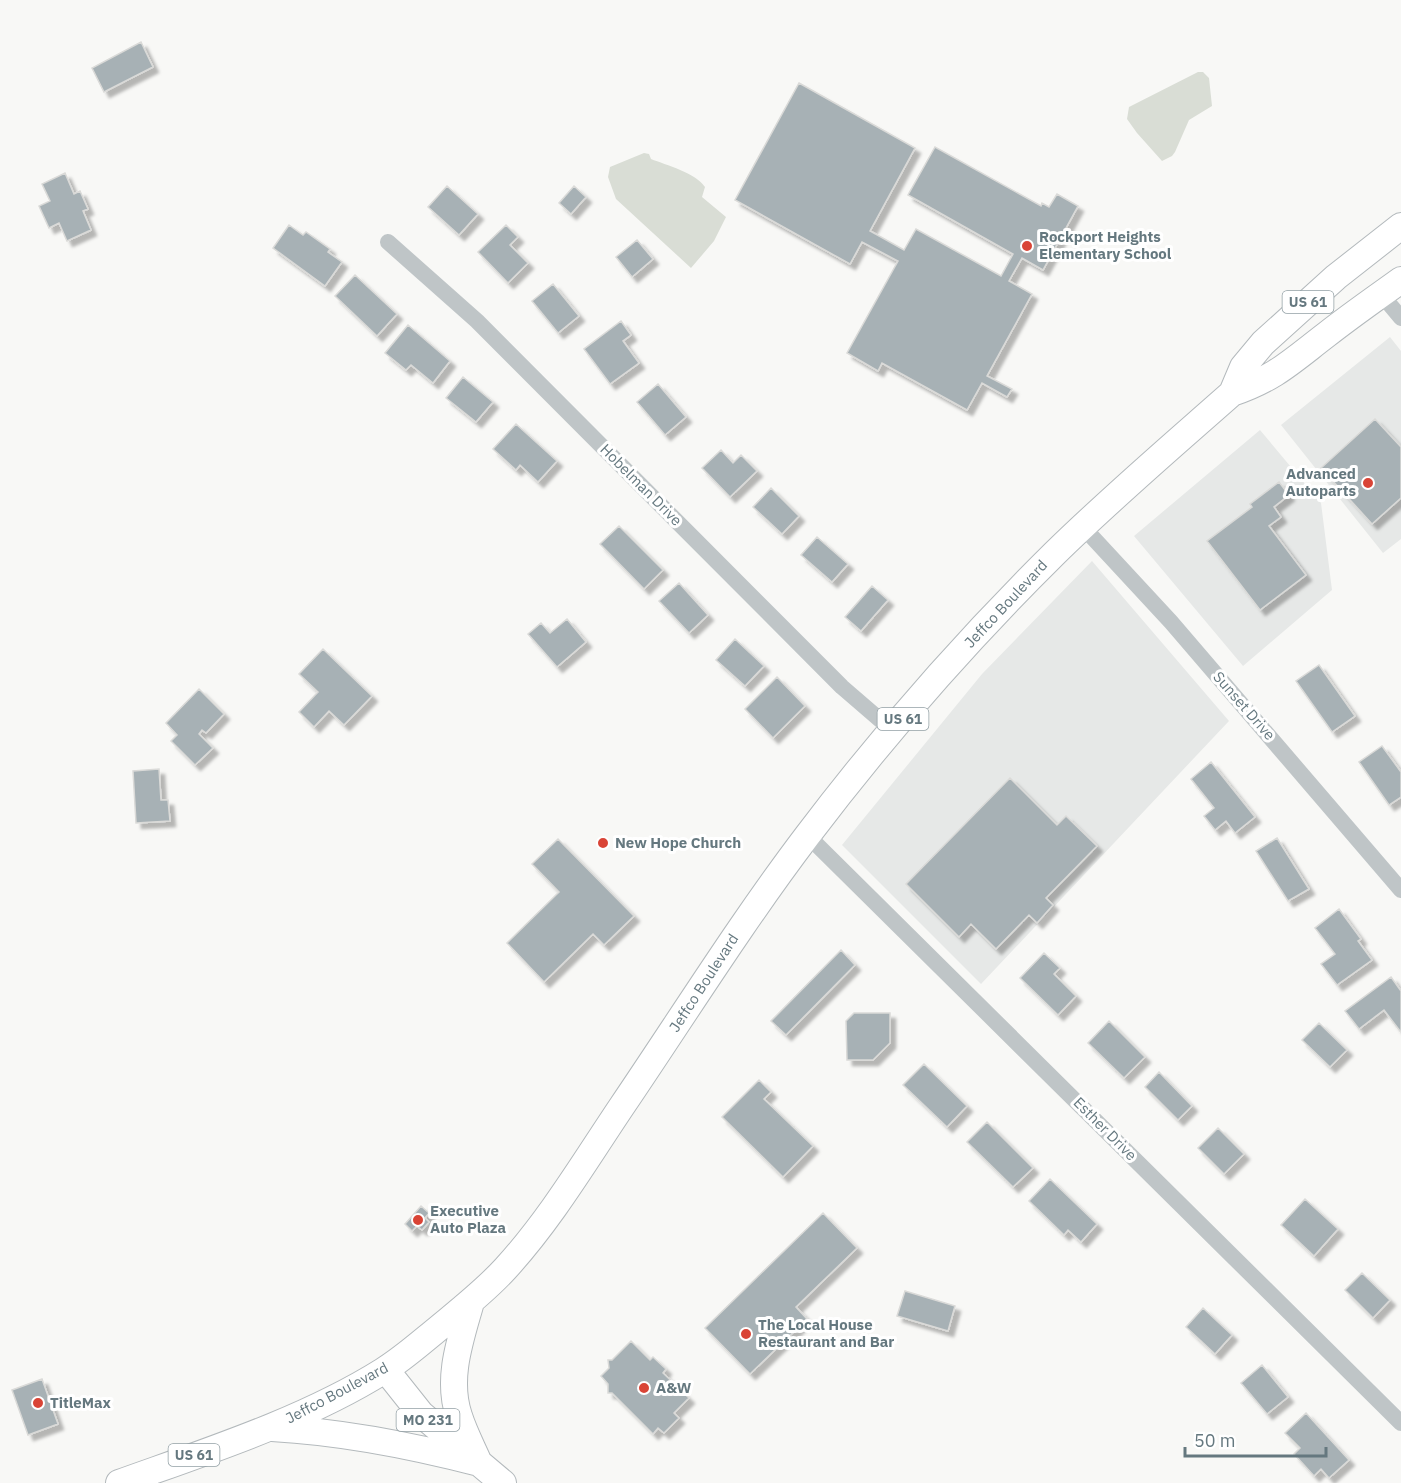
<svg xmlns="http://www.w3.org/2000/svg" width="1401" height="1483" viewBox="0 0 1401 1483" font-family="'IBM Plex Sans',sans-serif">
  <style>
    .built { fill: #e6e8e7 }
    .green { fill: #d9ddd5 }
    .building { fill: #a7b1b5; stroke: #dadad8; stroke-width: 1.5; filter: url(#shadow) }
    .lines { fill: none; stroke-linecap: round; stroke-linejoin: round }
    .primary-casing { stroke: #b3b9bc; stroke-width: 28 }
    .minor { stroke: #bfc5c7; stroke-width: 16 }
    .primary { stroke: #fff; stroke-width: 26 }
    .poi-dot { fill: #d94436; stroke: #fff; stroke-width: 2 }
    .labels { text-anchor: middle; stroke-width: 6; stroke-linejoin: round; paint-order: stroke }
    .shield { fill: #fff; stroke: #93a0a5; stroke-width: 1.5 }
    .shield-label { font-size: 14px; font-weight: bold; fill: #65787f }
    .poi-label { font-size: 15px; font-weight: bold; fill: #65787f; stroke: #fff; text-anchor: start }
    .street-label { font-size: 15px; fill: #65787f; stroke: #fff }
  </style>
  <defs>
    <filter id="shadow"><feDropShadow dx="5.5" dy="5.5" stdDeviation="1.5" flood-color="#0004"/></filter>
  </defs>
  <rect width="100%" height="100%" fill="#f8f8f6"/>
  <path class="built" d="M 1390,337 L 1401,351 L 1401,539 L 1383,553 L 1281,425 Z
    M 1260,430 L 1321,503 L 1332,590 L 1243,666 L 1134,536 Z
    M 1092,561 L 1229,721 L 981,984 L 842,845 L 982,674 Z"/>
  <path class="green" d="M 1198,72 L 1203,72 L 1209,78 L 1212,106 L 1189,120 L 1175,152 L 1172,156 L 1162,161 L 1137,133 L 1127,119 L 1129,107 Z
    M 644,153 L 649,154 L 651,159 C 666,165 696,173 705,187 L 702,197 L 726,217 L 714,241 L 691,268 L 616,199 L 608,177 L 610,167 Z"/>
  <path class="building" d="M 141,42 L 153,67 L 104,92 L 92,68 Z
    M 799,83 L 915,148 L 870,231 L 904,250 L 916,229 L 1001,276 L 1013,254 L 908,195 L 935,147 L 1041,206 L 1042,203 L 1049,207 L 1057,194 L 1078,206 L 1043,270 L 1022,258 L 1009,281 L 1032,294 L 987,376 L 1012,389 L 1007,397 L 982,383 L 967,410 L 882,363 L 878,371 L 847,353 L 898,261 L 862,242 L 850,264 L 735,200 Z
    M 65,173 L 74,194 L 80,191 L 88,209 L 83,211 L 91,230 L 67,241 L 59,223 L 49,228 L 39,206 L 50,201 L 42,184 Z
    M 447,186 L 478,214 L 459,235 L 428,207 Z
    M 574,186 L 586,197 L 571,214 L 559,203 Z
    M 289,225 L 303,235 L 306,232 L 330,249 L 328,252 L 342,262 L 325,286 L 273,248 Z
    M 506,225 L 518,237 L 510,245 L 528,263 L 508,283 L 478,252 Z
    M 637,240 L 653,259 L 632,277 L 616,257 Z
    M 355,275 L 397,314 L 377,336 L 335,296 Z
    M 553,284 L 579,316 L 558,333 L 532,301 Z
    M 621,321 L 631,335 L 623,341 L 639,363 L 610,384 L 584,349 Z
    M 408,325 L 450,361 L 433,383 L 411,365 L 406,370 L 385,353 Z
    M 463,377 L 493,402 L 476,422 L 446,398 Z
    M 658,384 L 686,417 L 665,435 L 637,402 Z
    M 1375,419 L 1401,447 L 1401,498 L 1372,524 L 1321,468 Z
    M 516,424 L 557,461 L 538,482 L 520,465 L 516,470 L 493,449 Z
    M 721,450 L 733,463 L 741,455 L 757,471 L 730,497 L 702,468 Z
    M 1279,482 L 1289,495 L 1274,507 L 1281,517 L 1269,526 L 1306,575 L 1260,610 L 1207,541 L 1252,507 L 1250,504 Z
    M 771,488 L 799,516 L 782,534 L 753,507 Z
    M 619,526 L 663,570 L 644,589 L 600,544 Z
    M 817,537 L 848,564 L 832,582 L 801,555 Z
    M 679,583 L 708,615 L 689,633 L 659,601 Z
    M 872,586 L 888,600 L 861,631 L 845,617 Z
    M 567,619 L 586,642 L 557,667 L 528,634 L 541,623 L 550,633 Z
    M 735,639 L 764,666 L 745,686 L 716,660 Z
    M 323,649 L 372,696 L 344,725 L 329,711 L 314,727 L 299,712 L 318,692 L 299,674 Z
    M 1319,665 L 1355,716 L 1332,732 L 1296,681 Z
    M 777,677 L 805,706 L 773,738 L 745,709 Z
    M 199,689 L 224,714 L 206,733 L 202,730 L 199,734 L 213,748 L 195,765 L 171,741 L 177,735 L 166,723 Z
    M 1382,746 L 1401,772 L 1401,797 L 1389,805 L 1359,762 Z
    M 1211,762 L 1255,817 L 1235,833 L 1226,821 L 1215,830 L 1204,816 L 1214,808 L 1191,779 Z
    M 159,769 L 161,800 L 168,800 L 170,821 L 136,823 L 133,771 Z
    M 1010,778 L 1057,825 L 1066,816 L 1097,846 L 1046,898 L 1053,905 L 1037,923 L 1029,915 L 996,949 L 971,924 L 959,937 L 906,884 Z
    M 1277,838 L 1309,889 L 1288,901 L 1256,851 Z
    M 558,839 L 634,916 L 604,945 L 593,934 L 544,982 L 507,943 L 559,892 L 532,864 Z
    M 1339,909 L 1361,939 L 1358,941 L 1372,960 L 1337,985 L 1321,964 L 1335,954 L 1315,928 Z
    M 841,950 L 855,965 L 786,1035 L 771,1021 Z
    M 1044,953 L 1060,968 L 1054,974 L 1076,996 L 1058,1015 L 1020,978 Z
    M 1391,977 L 1401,991 L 1401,1030 L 1400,1031 L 1384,1010 L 1359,1029 L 1345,1011 Z
    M 854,1013 L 890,1013 L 890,1043 L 873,1060 L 847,1060 L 846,1021 Z
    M 1109,1021 L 1145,1057 L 1124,1078 L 1088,1043 Z
    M 1319,1023 L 1347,1050 L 1330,1067 L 1302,1040 Z
    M 924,1064 L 967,1106 L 947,1127 L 903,1085 Z
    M 1159,1072 L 1192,1106 L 1178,1120 L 1145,1087 Z
    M 759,1080 L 771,1092 L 764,1099 L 813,1146 L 783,1177 L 722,1117 Z
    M 987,1122 L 1033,1168 L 1013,1187 L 967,1142 Z
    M 1218,1128 L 1244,1154 L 1224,1174 L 1198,1148 Z
    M 1050,1179 L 1097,1224 L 1081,1242 L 1068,1230 L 1064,1235 L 1029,1201 Z
    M 1305,1199 L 1338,1229 L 1314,1256 L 1281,1225 Z
    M 421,1206 L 429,1213 L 425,1218 L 429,1222 L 422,1230 L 417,1226 L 412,1231 L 405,1224 Z
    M 823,1213 L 857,1248 L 796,1307 L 807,1319 L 750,1374 L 705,1328 Z
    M 1362,1273 L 1390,1300 L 1373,1318 L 1345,1290 Z
    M 905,1291 L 955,1306 L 948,1331 L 897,1316 Z
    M 1203,1308 L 1232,1335 L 1215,1354 L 1186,1327 Z
    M 631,1341 L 650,1360 L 653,1357 L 666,1369 L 663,1373 L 689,1398 L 674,1413 L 679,1418 L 664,1433 L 658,1428 L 653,1434 L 612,1393 L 608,1393 L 608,1384 L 601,1376 L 609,1368 L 608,1360 L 612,1360 Z
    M 1262,1365 L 1288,1397 L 1267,1414 L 1241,1383 Z
    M 42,1379 L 58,1424 L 28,1435 L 12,1390 Z
    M 1306,1413 L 1349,1460 L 1329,1478 L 1321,1469 L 1314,1476 L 1294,1454 L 1300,1448 L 1285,1433 Z"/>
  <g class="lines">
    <defs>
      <path id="primary" d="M 1232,393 L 1243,367 L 1263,343 L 1336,277 L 1401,226
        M 471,1302 C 461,1338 446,1378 459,1416 C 464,1432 472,1447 479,1463
        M 386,1370 L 421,1414 L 503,1483
        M 272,1428 C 343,1432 410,1445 479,1463
        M 119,1483 C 205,1452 305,1420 383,1371 C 401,1360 417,1346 434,1332 C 458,1312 484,1292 505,1269 C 550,1220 585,1161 622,1106 C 683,1016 741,923 807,836 C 882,737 966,641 1054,554 C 1111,498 1172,446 1232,393 C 1274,379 1292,361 1326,335 C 1350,316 1376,298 1401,280"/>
    </defs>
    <use href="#primary" class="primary-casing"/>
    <path class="minor" d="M 388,242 L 477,321 L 842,687 L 893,731
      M 1381,294 L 1401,318
      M 1083,527 L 1171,622 L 1401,890
      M 807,835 L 1401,1423"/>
    <use href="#primary" class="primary"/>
  </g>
  <g class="poi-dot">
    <circle cx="1027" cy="246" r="6"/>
    <circle cx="1368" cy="483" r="6"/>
    <circle cx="603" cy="843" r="6"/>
    <circle cx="418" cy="1220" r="6"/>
    <circle cx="746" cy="1334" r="6"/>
    <circle cx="644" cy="1388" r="6"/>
    <circle cx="38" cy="1403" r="6"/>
  </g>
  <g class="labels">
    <g class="shield">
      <rect x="1282.5" y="291" width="51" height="22" rx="4.5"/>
      <rect x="877.5" y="708" width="51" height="22" rx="4.5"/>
      <rect x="396.5" y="1409" width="63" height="22" rx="4.5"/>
      <rect x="168.5" y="1444" width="51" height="22" rx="4.5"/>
    </g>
    <g class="shield-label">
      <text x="1308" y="307">US 61</text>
      <text x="903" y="724">US 61</text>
      <text x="428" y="1425">MO 231</text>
      <text x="194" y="1460">US 61</text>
    </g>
    <g class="poi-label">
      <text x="1039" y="242">Rockport Heights<tspan x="1039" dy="17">Elementary School</tspan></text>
      <text x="1356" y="479" text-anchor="end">Advanced<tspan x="1356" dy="17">Autoparts</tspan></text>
      <text x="615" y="848">New Hope Church</text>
      <text x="430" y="1216">Executive<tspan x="430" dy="17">Auto Plaza</tspan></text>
      <text x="758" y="1330">The Local House<tspan x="758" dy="17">Restaurant and Bar</tspan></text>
      <text x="656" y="1393">A&amp;W</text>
      <text x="50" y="1408">TitleMax</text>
    </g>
    <g class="street-label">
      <text transform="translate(641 485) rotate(45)" y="5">Hobelman Drive</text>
      <text transform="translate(1006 604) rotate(-47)" y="5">Jeffco Boulevard</text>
      <text transform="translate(1244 706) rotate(49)" y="5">Sunset Drive</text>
      <text transform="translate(704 983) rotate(-57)" y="5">Jeffco Boulevard</text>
      <text transform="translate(1105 1129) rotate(45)" y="5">Esther Drive</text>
      <text transform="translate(337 1393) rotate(-28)" y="5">Jeffco Boulevard</text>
    </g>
  </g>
  <path d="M1185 1447v9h141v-9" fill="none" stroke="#65787f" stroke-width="3"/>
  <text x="1194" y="1447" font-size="18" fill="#65787f" stroke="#ffffff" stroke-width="4.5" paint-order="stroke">50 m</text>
</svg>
